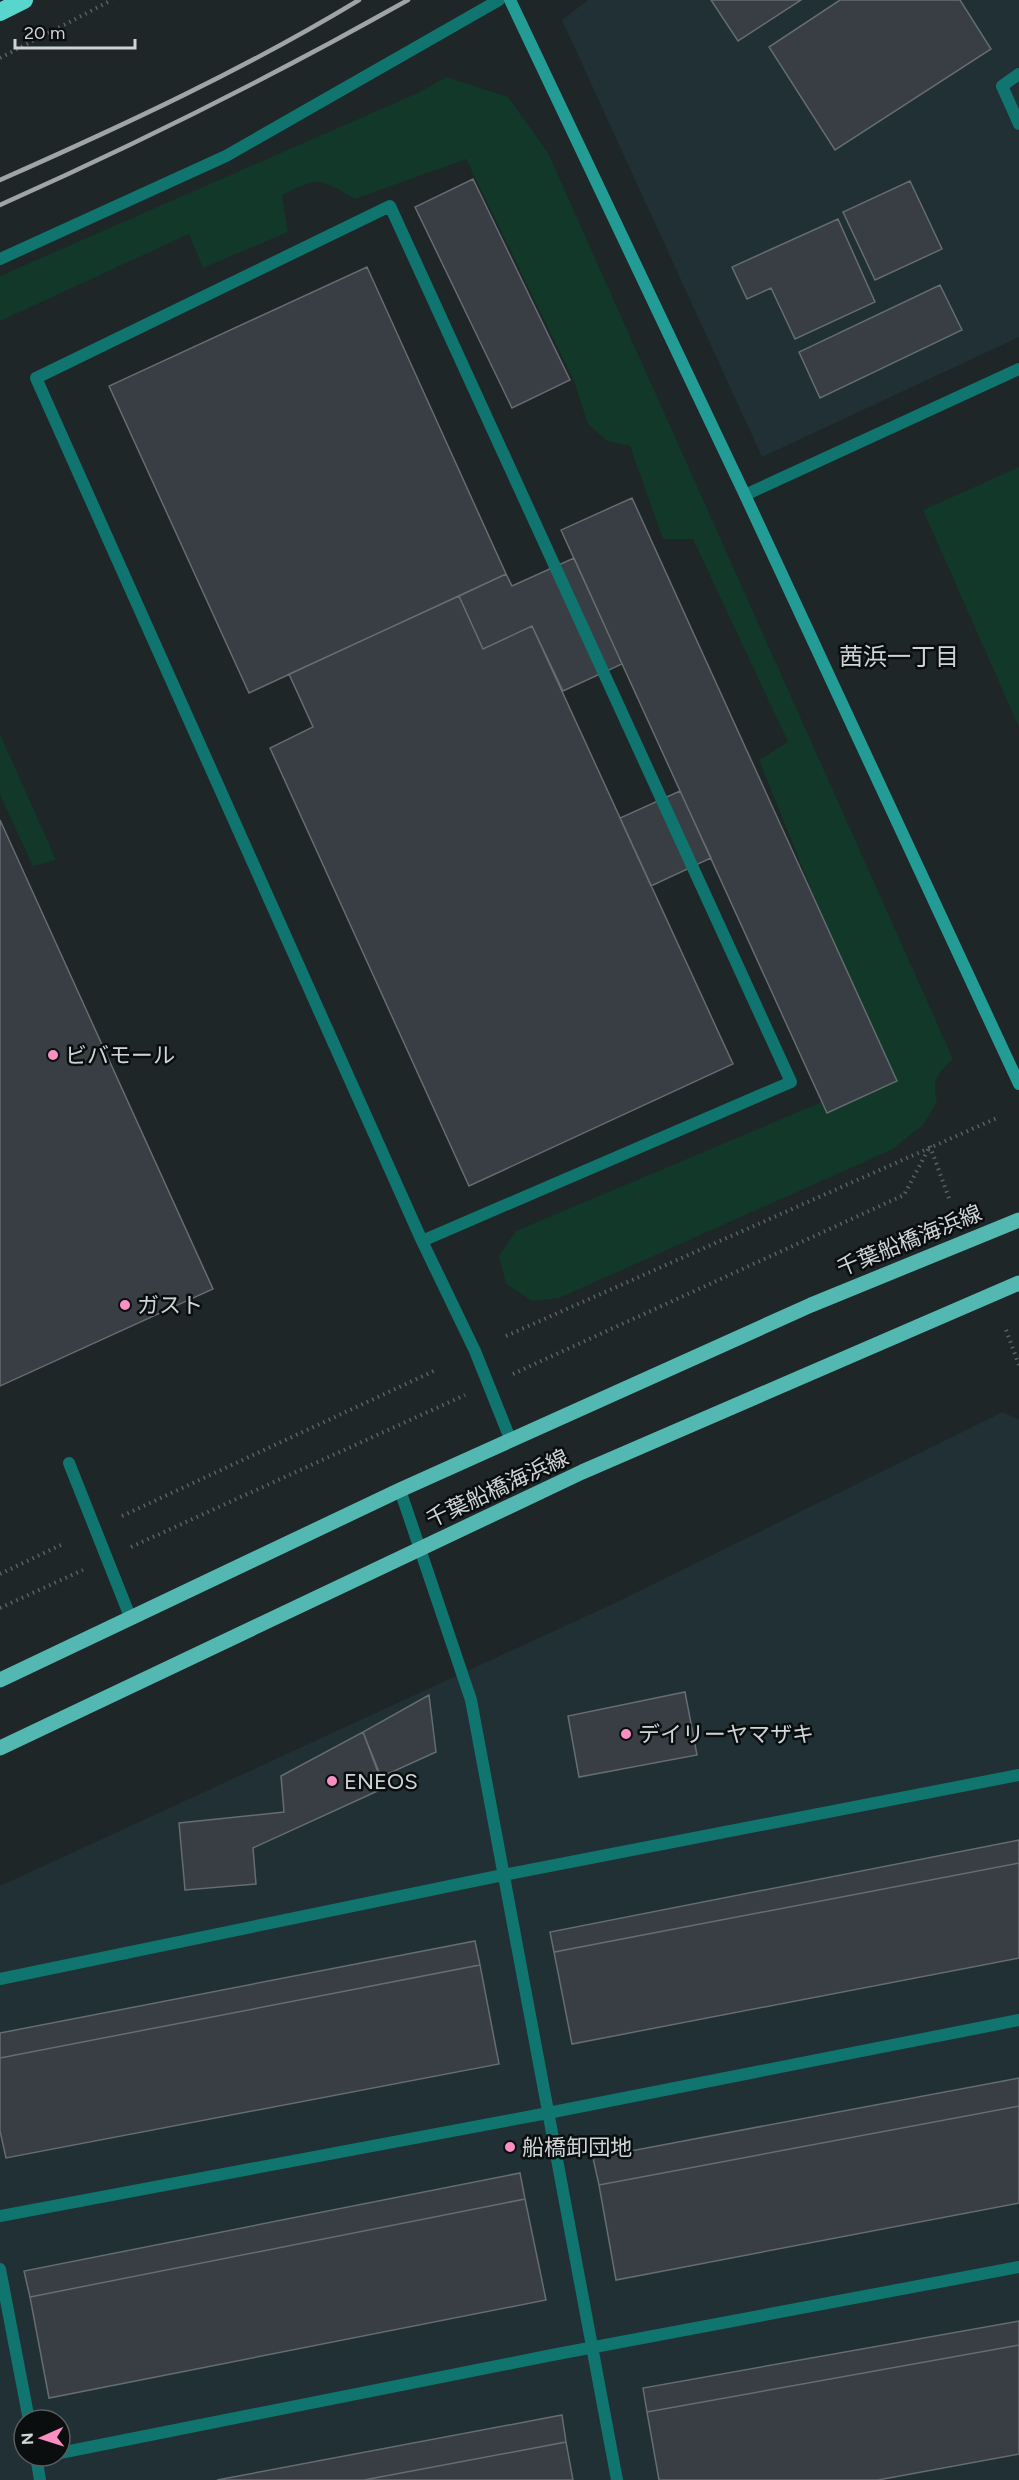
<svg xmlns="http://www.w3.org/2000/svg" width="1019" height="2480" viewBox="0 0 1019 2480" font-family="Figtree,'Noto Sans JP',sans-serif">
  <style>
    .built { fill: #203034; fill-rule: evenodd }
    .green { fill: #113828 }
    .building { fill: #383e43; stroke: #656c72; stroke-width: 1.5 }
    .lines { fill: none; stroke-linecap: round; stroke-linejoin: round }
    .path { stroke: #5b6264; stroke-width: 4; stroke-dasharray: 1.5 4.5; stroke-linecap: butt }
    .lane { stroke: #10746f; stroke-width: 12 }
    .street { stroke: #10746f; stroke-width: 12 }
    .secondary { stroke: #239c96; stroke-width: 12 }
    .primary { stroke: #53b8b1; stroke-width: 15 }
    .highway { stroke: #58d6ce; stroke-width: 18 }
    .rail { stroke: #9fa5a7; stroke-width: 4.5 }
    .poi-dot { fill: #fb8fc4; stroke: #0b0e0f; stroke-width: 2 }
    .labels { text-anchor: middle; stroke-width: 5; stroke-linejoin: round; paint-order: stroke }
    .poi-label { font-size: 22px; fill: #cfd4d6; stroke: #0b0e0f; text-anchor: start }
    .street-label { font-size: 22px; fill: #cfd4d6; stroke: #0b0e0f }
    .neighbourhood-label { font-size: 24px; fill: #cfd4d6; stroke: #0b0e0f }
  </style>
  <rect width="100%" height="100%" fill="#1e2628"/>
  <path class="built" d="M 588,0 L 1019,0 L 1019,337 L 762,457 L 562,20 Z
    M 1003,1412 L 1019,1420 L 1019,2480 L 0,2480 L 0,1886 L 617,1602 ZM 24,2420 L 60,2420 L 60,2456 L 24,2456 Z"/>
  <path class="green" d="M 446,77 L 508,97 L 548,153 L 953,1059 C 936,1075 932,1079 937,1102 L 923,1125 L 891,1150 L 559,1298 L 532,1301 L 506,1284 L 499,1256 L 516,1231 L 886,1075 L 759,760 L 788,742 L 693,539 L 663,539 L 630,446 L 607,441 L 588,424 L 574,381 L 466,159 L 355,199 C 319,178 320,176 282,195 L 288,232 L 203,268 L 189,234 L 0,321 L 0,276 L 420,92 Z
    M 1019,467 L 1019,727 L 923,510 Z
    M 0,734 L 56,860 L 33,866 L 0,795 Z"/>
  <path class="building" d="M 711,0 L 801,0 L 738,41 Z
    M 840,0 L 960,0 L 991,49 L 835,150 L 769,47 Z
    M 473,179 L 570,380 L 512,408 L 415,207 Z
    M 910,181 L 942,249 L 875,280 L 843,212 Z
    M 838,219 L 875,302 L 795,339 L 771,288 L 747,299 L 732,267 Z
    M 367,267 L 506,574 L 249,693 L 109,386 Z
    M 940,285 L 962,330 L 820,398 L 799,352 Z
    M 632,498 L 897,1081 L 827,1113 L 561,530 Z
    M 574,558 L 622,664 L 563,691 L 532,626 L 483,649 L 459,596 L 506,574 L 512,586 Z
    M 459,596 L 483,649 L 532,626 L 733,1064 L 469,1186 L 270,748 L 313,727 L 289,674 Z
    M 680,791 L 711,858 L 651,886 L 620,818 Z
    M 0,820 L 213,1289 L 0,1386 Z
    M 685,1692 L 697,1755 L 579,1777 L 568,1716 Z
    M 429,1695 L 436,1752 L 381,1777 L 363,1732 Z
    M 363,1732 L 384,1788 L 253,1848 L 256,1884 L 185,1890 L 179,1823 L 284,1812 L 281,1776 Z
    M 1019,1840 L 1019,1863 L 554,1952 L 550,1932 Z
    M 1019,1863 L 1019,1958 L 572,2044 L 554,1952 Z
    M 475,1941 L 480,1965 L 0,2058 L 0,2033 Z
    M 480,1965 L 499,2064 L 6,2158 L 0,2131 L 0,2058 Z
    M 1019,2078 L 1019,2106 L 599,2185 L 593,2158 Z
    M 1019,2106 L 1019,2203 L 616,2280 L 599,2185 Z
    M 520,2173 L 525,2199 L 30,2297 L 24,2271 Z
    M 525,2199 L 546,2300 L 49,2398 L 30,2297 Z
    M 1019,2321 L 1019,2345 L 647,2412 L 643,2388 Z
    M 1019,2345 L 1019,2454 L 878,2480 L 659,2480 L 647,2412 Z
    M 562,2415 L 566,2442 L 364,2480 L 217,2480 Z
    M 566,2442 L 573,2480 L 364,2480 Z"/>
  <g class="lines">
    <path class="path" d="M 0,58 L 112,0
      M 930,1146 L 950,1201
      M 1006,1330 L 1019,1365
      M 506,1336 L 997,1118
      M 513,1374 L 904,1195 L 930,1146
      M 122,1516 L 436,1370
      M 131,1547 L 465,1395
      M 0,1574 L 65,1543
      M 0,1608 L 83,1570"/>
    <path class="lane" d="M 422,1241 L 791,1082 L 390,206 L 36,378 L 422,1241 L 475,1351 L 511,1441
      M 69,1463 L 131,1619
      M 400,1490 L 471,1700 L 617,2480
      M 0,1979 L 503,1875 L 1019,1775
      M 0,2216 L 548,2113 L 1019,2020
      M 0,2269 L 29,2420
      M 60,2453 L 552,2355 L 1019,2267
      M 36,2456 L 40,2480"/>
    <path class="street" d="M 1019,74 L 1002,86 L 1019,124
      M 0,259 L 226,156 L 499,0
      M 745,495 L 1019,369"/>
    <path class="secondary" d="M 510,0 L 745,495 L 1019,1084"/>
    <path class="primary" d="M 0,1680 L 400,1490 L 811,1305 L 1019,1220
      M 0,1748 L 582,1472 L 1019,1283"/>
    <path class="highway" d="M 0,12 L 24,0"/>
    <path class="rail" d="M 0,180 C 122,126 245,69 359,0
      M 0,205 C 139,143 275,75 408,0"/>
  </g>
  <g class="poi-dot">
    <circle cx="53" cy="1055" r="6"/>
    <circle cx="125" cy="1305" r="6"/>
    <circle cx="626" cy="1734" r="6"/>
    <circle cx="332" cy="1781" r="6"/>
    <circle cx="510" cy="2147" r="6"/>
  </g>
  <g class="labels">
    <g class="poi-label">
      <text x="65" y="1063">ビバモール</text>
      <text x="137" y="1313">ガスト</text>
      <text x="638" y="1742">デイリーヤマザキ</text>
      <text x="344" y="1789">ENEOS</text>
      <text x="522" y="2155">船橋卸団地</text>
    </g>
    <g class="street-label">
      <text transform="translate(909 1240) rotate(-22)" y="8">千葉船橋海浜線</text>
      <text transform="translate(497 1488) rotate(-25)" y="8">千葉船橋海浜線</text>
    </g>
    <g class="neighbourhood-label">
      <text x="899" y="665">茜浜一丁目</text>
    </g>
  </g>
  <g transform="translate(42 2438) rotate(267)"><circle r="28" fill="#0b0e0f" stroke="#595d5f" stroke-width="1.5"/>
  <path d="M0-4.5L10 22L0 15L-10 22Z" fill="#fb8fc4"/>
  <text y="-9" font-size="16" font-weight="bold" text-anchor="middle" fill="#cfd4d6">N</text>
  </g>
  <path d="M15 39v9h120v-9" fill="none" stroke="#cfd4d6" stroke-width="3"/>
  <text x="24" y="39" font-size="18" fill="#cfd4d6" stroke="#0b0e0f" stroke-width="4.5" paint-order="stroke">20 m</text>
</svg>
